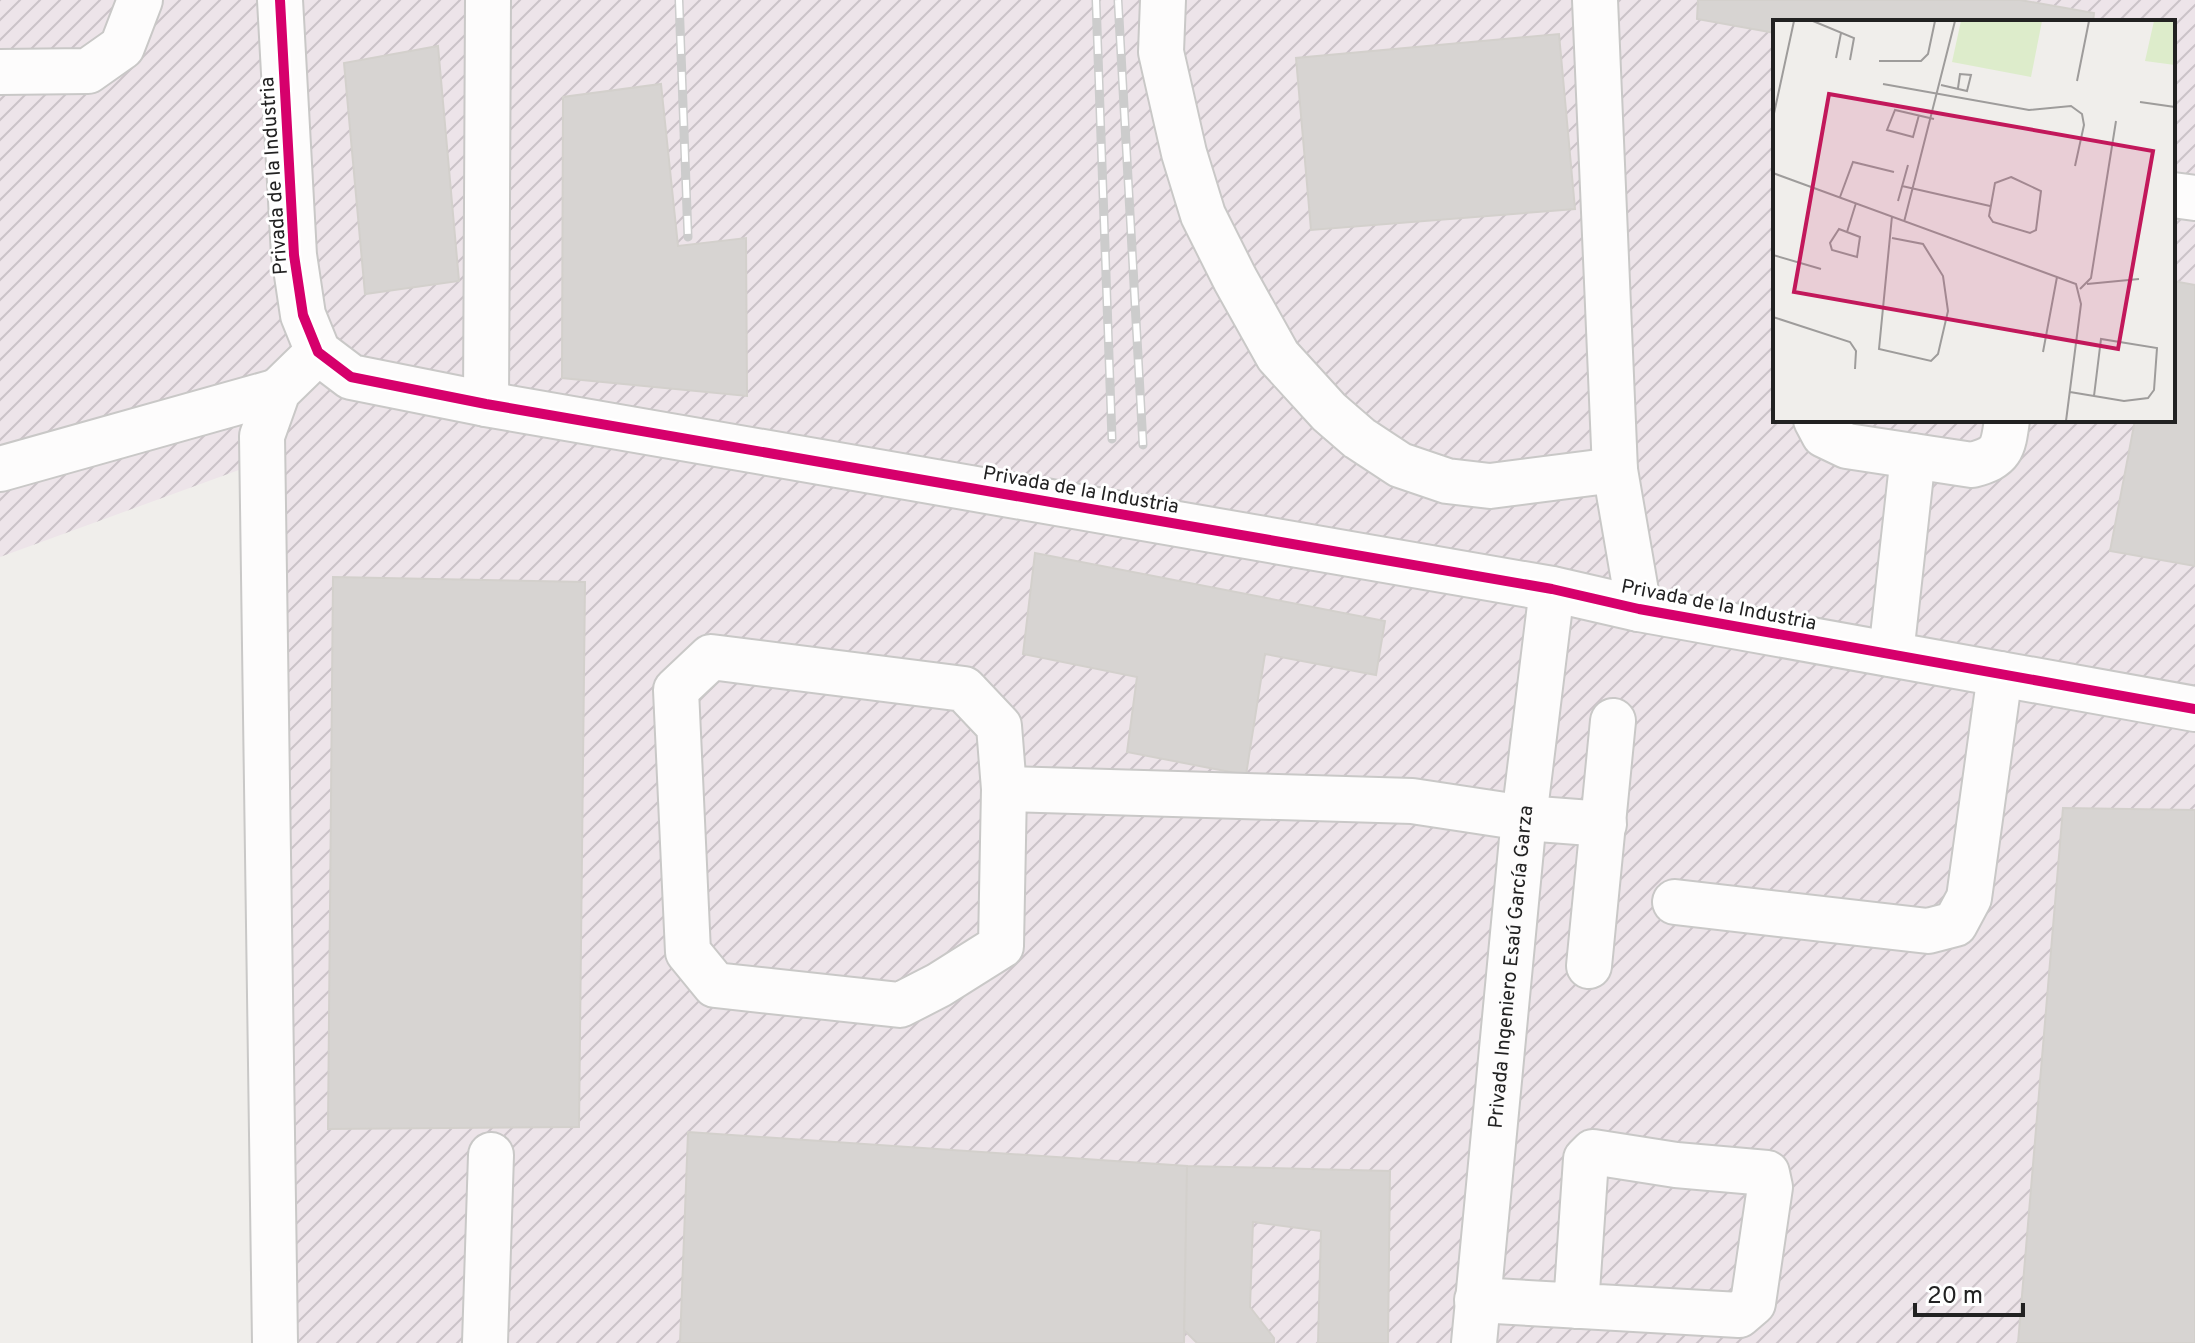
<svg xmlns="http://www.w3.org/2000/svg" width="2195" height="1343" viewBox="0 0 2195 1343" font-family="Overpass,sans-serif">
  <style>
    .industrial { fill: url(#industrial-furrows); fill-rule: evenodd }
    .building { fill: #d7d4d2; stroke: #d3d0cc; stroke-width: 2 }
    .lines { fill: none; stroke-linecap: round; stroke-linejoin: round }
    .minor-casing { stroke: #c9c8c7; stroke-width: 48 }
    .minor { stroke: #fdfcfc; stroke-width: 44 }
    .rail-casing { stroke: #ccc; stroke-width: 9 }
    .rail { stroke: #fff; stroke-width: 6; stroke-dasharray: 18; stroke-linecap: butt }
    .cycleway-casing { stroke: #fff; stroke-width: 15 }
    .cycleway { stroke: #d6006c; stroke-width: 10 }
    .labels { text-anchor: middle; stroke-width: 6; stroke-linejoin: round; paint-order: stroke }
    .street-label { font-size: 20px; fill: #222; stroke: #fff }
    .inset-road { fill: none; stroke: #9e9c9b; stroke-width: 2 }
    .view { fill: #c2185b; fill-opacity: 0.15; stroke: #c2185b; stroke-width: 4 }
    .inset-edge { fill: none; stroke: #222; stroke-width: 4 }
  </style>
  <defs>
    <pattern id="industrial-furrows" width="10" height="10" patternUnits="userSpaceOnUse" patternTransform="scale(2)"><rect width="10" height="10" fill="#ede4e9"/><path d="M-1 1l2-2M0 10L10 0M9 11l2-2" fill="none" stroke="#cbc3c8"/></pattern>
  </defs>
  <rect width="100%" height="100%" fill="#f0eeeb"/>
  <path class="industrial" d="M 0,0 L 2195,0 L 2195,1343 L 297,1343 L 272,458 L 0,557 ZM 1775,22 L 2173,22 L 2173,420 L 1775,420 Z"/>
  <path class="building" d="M 1698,0 L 2020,0 L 2094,13 L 2093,22 L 1775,22 L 1775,33 L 1697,19 Z
    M 1559,34 L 1575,209 L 1311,230 L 1296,58 Z
    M 438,46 L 459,281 L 365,294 L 344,63 Z
    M 661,84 L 678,246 L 746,238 L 747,396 L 562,378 L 563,97 Z
    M 2173,281 L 2195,285 L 2195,566 L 2110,551 L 2135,420 L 2173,420 Z
    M 1035,553 L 1385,621 L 1376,675 L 1265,654 L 1246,775 L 1127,752 L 1137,677 L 1023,654 Z
    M 333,577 L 585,582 L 579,1127 L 328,1129 Z
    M 2063,808 L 2195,810 L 2195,1343 L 2018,1343 Z
    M 688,1132 L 1187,1166 L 1184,1343 L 680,1343 Z
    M 1187,1166 L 1390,1171 L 1388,1343 L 1318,1343 L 1321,1231 L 1253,1222 L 1250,1307 L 1274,1338 L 1274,1343 L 1197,1343 L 1184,1330 Z"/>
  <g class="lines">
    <defs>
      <g id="minor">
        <path d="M 280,0 L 294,255 L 303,315 L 318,352 L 351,377 L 486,404 L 1552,589 L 1639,609 L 2195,709"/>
        <path d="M 1163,0 L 1161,52 L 1184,153 L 1203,215 L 1235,279 L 1278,356 L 1329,412 L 1359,438 L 1400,465 L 1447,481 L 1490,486 L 1615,470"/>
        <path d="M 1595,0 L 1615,470 L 1639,609"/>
        <path d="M 0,72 L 88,71 L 122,47 L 140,0"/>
        <path d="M 2173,195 L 2195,198"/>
        <path d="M 486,404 L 488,0"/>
        <path d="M 1816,420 L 1824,435 L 1847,446 L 1972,465 C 2002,457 2003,449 2007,420"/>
        <path d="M 0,469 L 278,391"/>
        <path d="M 1891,654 L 1913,456"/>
        <path d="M 711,657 L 964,689 L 999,726 L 1004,789 L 1001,946 L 939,985 L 900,1005 L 715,985 L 688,952 L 676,690 Z"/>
        <path d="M 1004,789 L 1412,801 L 1524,818 L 1604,824"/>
        <path d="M 1675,902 L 1928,931 L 1955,924 L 1969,898 L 2000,674"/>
        <path d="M 1589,966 L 1613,721"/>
        <path d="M 1477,1300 L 1739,1315 L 1753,1303 L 1770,1187 L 1767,1173 L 1676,1165 L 1593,1152 L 1586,1159 L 1576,1306"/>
        <path d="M 275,1343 L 262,436 L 278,391 L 318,352"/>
        <path d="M 485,1343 L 491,1155"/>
        <path id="s1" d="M 1474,1343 L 1524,818 L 1552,589"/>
      </g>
    </defs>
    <use href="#minor" class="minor-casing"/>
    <use href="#minor" class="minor"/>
    <defs>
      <path id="rail" d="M 679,0 L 688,237
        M 1096,0 L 1112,439
        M 1118,0 L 1143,445"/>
    </defs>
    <use href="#rail" class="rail-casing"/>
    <use href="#rail" class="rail"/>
    <defs>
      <path id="cycleway" d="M 280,0 L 294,255 L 303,315 L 318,352 L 351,377 L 486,404 L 1552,589 L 1639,609 L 2195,709"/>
    </defs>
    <use href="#cycleway" class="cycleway-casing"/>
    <use href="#cycleway" class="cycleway"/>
  </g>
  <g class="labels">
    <g class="street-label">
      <text transform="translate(273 176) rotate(-94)" y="7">Privada de la Industria</text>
      <text transform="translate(1081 489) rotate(10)" y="7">Privada de la Industria</text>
      <text transform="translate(1719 604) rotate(11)" y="7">Privada de la Industria</text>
      <text dy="7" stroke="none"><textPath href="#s1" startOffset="378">Privada Ingeniero Esaú García Garza</textPath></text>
    </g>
  </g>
  <g transform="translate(1773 20)">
    <rect width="402" height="402" fill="#f0eeeb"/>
    <path d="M 188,1 L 269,1 L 258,57 L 179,42 ZM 381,1 L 402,1 L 402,45 L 372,41 Z" fill="#ddeccb"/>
    <path class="inset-road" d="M 40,1 L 81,18 L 77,40M 63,38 L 68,13M 106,41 L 148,41 L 155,34 L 162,1M 304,61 L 316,1M 110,64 L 256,90 L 298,86 L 309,94 L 311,105 L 302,146M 168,65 L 194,71 L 198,55 L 187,54 L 185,68M 367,82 L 402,87M 146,95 L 140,117 L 114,110 L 122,90 L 161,99M 0,98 L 21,1M 0,153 L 303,264 L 308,284 L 293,401M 238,157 L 268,171 L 263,210 L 257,213 L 220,202 L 216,196 L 222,163 ZM 129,166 L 217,186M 67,177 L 80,142 L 121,152M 125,181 L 135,145M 131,202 L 182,1M 66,209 L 87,217 L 84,237 L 59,230 L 57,223 ZM 74,212 L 83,183M 119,218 L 150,224 L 170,256 L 175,291 L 165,334 L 158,341 L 106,329 L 119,196M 0,235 L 48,249M 314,264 L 366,259M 307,269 L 318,258 L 343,101M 0,297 L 77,322 L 83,331 L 82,349M 270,332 L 284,257M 297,372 L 351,381 L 375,378 L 381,370 L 384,328 L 328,319 L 321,376"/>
    <path class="view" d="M 56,74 L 380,131 L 345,329 L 21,272 Z"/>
    <rect width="402" height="402" class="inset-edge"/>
  </g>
  <path d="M1915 1303v12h108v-12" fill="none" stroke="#222222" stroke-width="4"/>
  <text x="1927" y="1303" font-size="24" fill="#222222" stroke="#ffffff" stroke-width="6" paint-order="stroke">20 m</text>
</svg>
